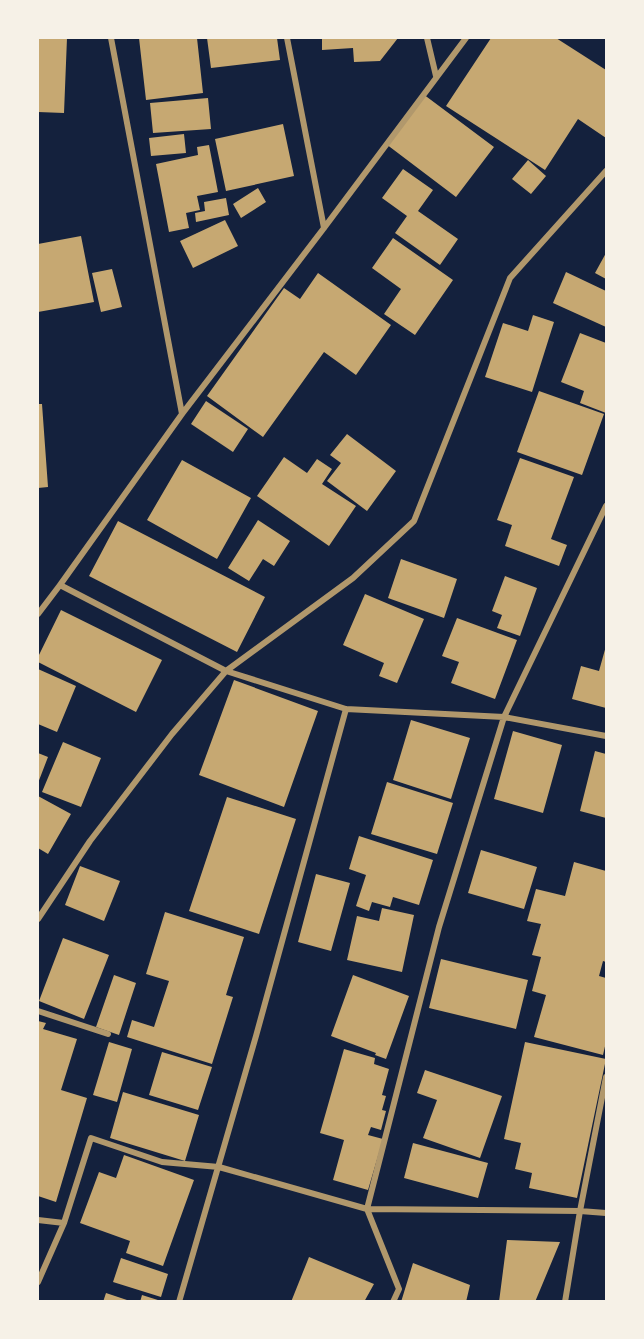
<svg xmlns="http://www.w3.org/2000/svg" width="644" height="1339" viewBox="0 0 644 1339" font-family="'PT Sans Narrow',sans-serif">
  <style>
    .building { fill: #c6a872 }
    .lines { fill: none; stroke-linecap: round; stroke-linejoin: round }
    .minor { stroke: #b1986c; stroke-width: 6 }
  </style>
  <rect width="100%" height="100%" fill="#14213d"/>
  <path class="building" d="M 38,38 L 67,38 L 64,113 L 38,112 Z
    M 139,38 L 197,38 L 203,93 L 146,100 Z
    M 207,38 L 277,38 L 280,60 L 211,68 Z
    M 322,38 L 398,38 L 380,61 L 354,62 L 353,48 L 322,50 Z
    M 491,38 L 556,38 L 606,70 L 606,138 L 578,119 L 545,170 L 446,106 Z
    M 423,94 L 494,147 L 456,197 L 386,144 Z
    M 208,98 L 211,129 L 153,133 L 150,103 Z
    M 283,124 L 294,176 L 226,191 L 215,139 Z
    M 184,134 L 186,153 L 151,156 L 149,138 Z
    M 209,145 L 218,192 L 197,196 L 200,210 L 186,213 L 189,228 L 169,232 L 156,164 L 198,155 L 197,147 Z
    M 528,160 L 546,176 L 531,194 L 512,179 Z
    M 403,169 L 433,190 L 418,211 L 458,239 L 440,265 L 395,233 L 407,216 L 382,198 Z
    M 258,188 L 266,202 L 241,218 L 233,204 Z
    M 226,198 L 229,215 L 196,222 L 195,213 L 205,211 L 204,202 Z
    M 225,220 L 238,246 L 193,268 L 180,241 Z
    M 81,236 L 94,302 L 38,312 L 38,244 Z
    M 393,238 L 453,280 L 415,335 L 384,314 L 401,289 L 372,268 Z
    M 606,253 L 606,279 L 595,273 Z
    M 112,269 L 122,307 L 101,312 L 92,273 Z
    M 566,272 L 606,291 L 606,327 L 553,303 Z
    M 318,273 L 391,325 L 356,375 L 324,352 L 263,437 L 207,396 L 284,288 L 300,299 Z
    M 533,315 L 554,322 L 532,392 L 485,377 L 503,323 L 528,331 Z
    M 580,333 L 606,343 L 606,413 L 580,403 L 584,391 L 561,382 Z
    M 539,391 L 604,414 L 582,475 L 517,452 Z
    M 206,401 L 248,429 L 233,452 L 191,424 Z
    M 38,404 L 42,404 L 48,487 L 38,488 Z
    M 347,434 L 396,471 L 367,511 L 327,481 L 341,463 L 330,455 Z
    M 284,457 L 307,473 L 317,459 L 332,469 L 322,484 L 356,506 L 329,546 L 257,496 Z
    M 520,458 L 574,477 L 551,539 L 567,545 L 559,566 L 505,546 L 512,525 L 497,520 Z
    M 182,460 L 251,498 L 217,559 L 147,520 Z
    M 258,520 L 290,541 L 274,566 L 263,559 L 249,581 L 228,568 Z
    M 118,521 L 265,597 L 237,652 L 89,576 Z
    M 401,559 L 457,579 L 444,618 L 388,598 Z
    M 505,576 L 537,588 L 520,636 L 497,628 L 502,615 L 492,611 Z
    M 365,594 L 424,619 L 397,683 L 379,676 L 384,663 L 343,645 Z
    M 61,610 L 162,660 L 136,712 L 38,662 L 38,657 Z
    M 457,618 L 517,640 L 495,699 L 451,683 L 459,662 L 442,656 Z
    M 606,646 L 606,708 L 572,699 L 581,666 L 599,671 Z
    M 38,669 L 76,686 L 57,732 L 38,724 Z
    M 234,680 L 318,711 L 284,807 L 199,775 Z
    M 411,720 L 470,738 L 451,799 L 393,780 Z
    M 513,731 L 562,745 L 543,813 L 494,799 Z
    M 63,742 L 101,758 L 81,807 L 42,792 Z
    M 595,751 L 606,754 L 606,818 L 580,811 Z
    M 38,753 L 48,757 L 38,783 Z
    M 387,782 L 453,803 L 437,854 L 371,834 Z
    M 38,796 L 71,814 L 48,854 L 38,848 Z
    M 227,797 L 296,819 L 259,934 L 189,911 Z
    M 359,836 L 433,860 L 419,905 L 393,897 L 390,907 L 372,902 L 369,911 L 356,906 L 366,875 L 349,869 Z
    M 481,850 L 537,867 L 524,909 L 468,893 Z
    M 574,862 L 606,871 L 606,962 L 603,961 L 599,976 L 606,978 L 606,1042 L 603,1055 L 534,1037 L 546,995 L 532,991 L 541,957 L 532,955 L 541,924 L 527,921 L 536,889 L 565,896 Z
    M 80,866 L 120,881 L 104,921 L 65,905 Z
    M 316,874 L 350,883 L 331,951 L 298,942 Z
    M 382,908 L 414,915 L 402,972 L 347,960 L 357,916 L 379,921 Z
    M 165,912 L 244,937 L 226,995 L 233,997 L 212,1064 L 127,1037 L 132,1020 L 154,1027 L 169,981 L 146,974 Z
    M 63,938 L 109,955 L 84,1019 L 39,1001 Z
    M 441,959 L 528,980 L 516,1029 L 429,1008 Z
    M 114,975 L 136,983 L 119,1035 L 96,1027 Z
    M 353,975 L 409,996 L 386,1059 L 375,1055 L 376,1053 L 331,1036 Z
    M 38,1021 L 46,1023 L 43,1029 L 77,1039 L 61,1090 L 87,1098 L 56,1202 L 38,1196 Z
    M 109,1042 L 132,1049 L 117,1102 L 93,1095 Z
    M 525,1042 L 606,1059 L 577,1198 L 529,1188 L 532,1173 L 515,1169 L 521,1143 L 504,1139 Z
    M 344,1049 L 375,1058 L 374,1064 L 389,1069 L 382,1095 L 386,1096 L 382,1110 L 386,1111 L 381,1130 L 371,1127 L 368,1135 L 383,1139 L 368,1190 L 333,1180 L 344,1140 L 320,1133 Z
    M 162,1052 L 212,1067 L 198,1110 L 149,1095 Z
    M 425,1070 L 502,1096 L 480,1158 L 423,1138 L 437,1100 L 417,1093 Z
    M 123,1092 L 199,1115 L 185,1161 L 110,1138 Z
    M 413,1143 L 488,1163 L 478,1198 L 404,1178 Z
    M 124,1155 L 194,1180 L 163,1266 L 126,1253 L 130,1241 L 80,1223 L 99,1172 L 116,1178 Z
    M 507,1240 L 560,1242 L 535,1302 L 499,1302 Z
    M 309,1257 L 374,1284 L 364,1302 L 291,1302 Z
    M 121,1258 L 168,1274 L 161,1297 L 113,1282 Z
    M 413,1263 L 470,1285 L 466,1302 L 401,1302 Z
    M 106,1293 L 130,1301 L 130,1302 L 103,1302 Z
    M 142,1295 L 161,1301 L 161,1302 L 140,1302 Z"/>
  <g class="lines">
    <path class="minor" d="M 111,38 L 182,414
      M 287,38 L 324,228
      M 427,38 L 436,76
      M 60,585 L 226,671 L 346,709 L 504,717 L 606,736
      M 38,614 L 60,585 L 182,414 L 324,228 L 466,38
      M 38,919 L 90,841 L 172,734 L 226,671 L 353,578 L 414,521 L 510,278 L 606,171
      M 38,1011 L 108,1034
      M 38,1220 L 64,1223 L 91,1138 L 162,1162 L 219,1167 L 367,1209 L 580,1211 L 606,1213
      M 38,1282 L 64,1223
      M 179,1302 L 256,1036 L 346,709
      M 393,1302 L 399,1289 L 367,1209 L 439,927 L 504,717 L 606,506
      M 565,1302 L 580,1211 L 606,1077"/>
  </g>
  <rect width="644" height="1339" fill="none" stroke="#f6f1e7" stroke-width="78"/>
</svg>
